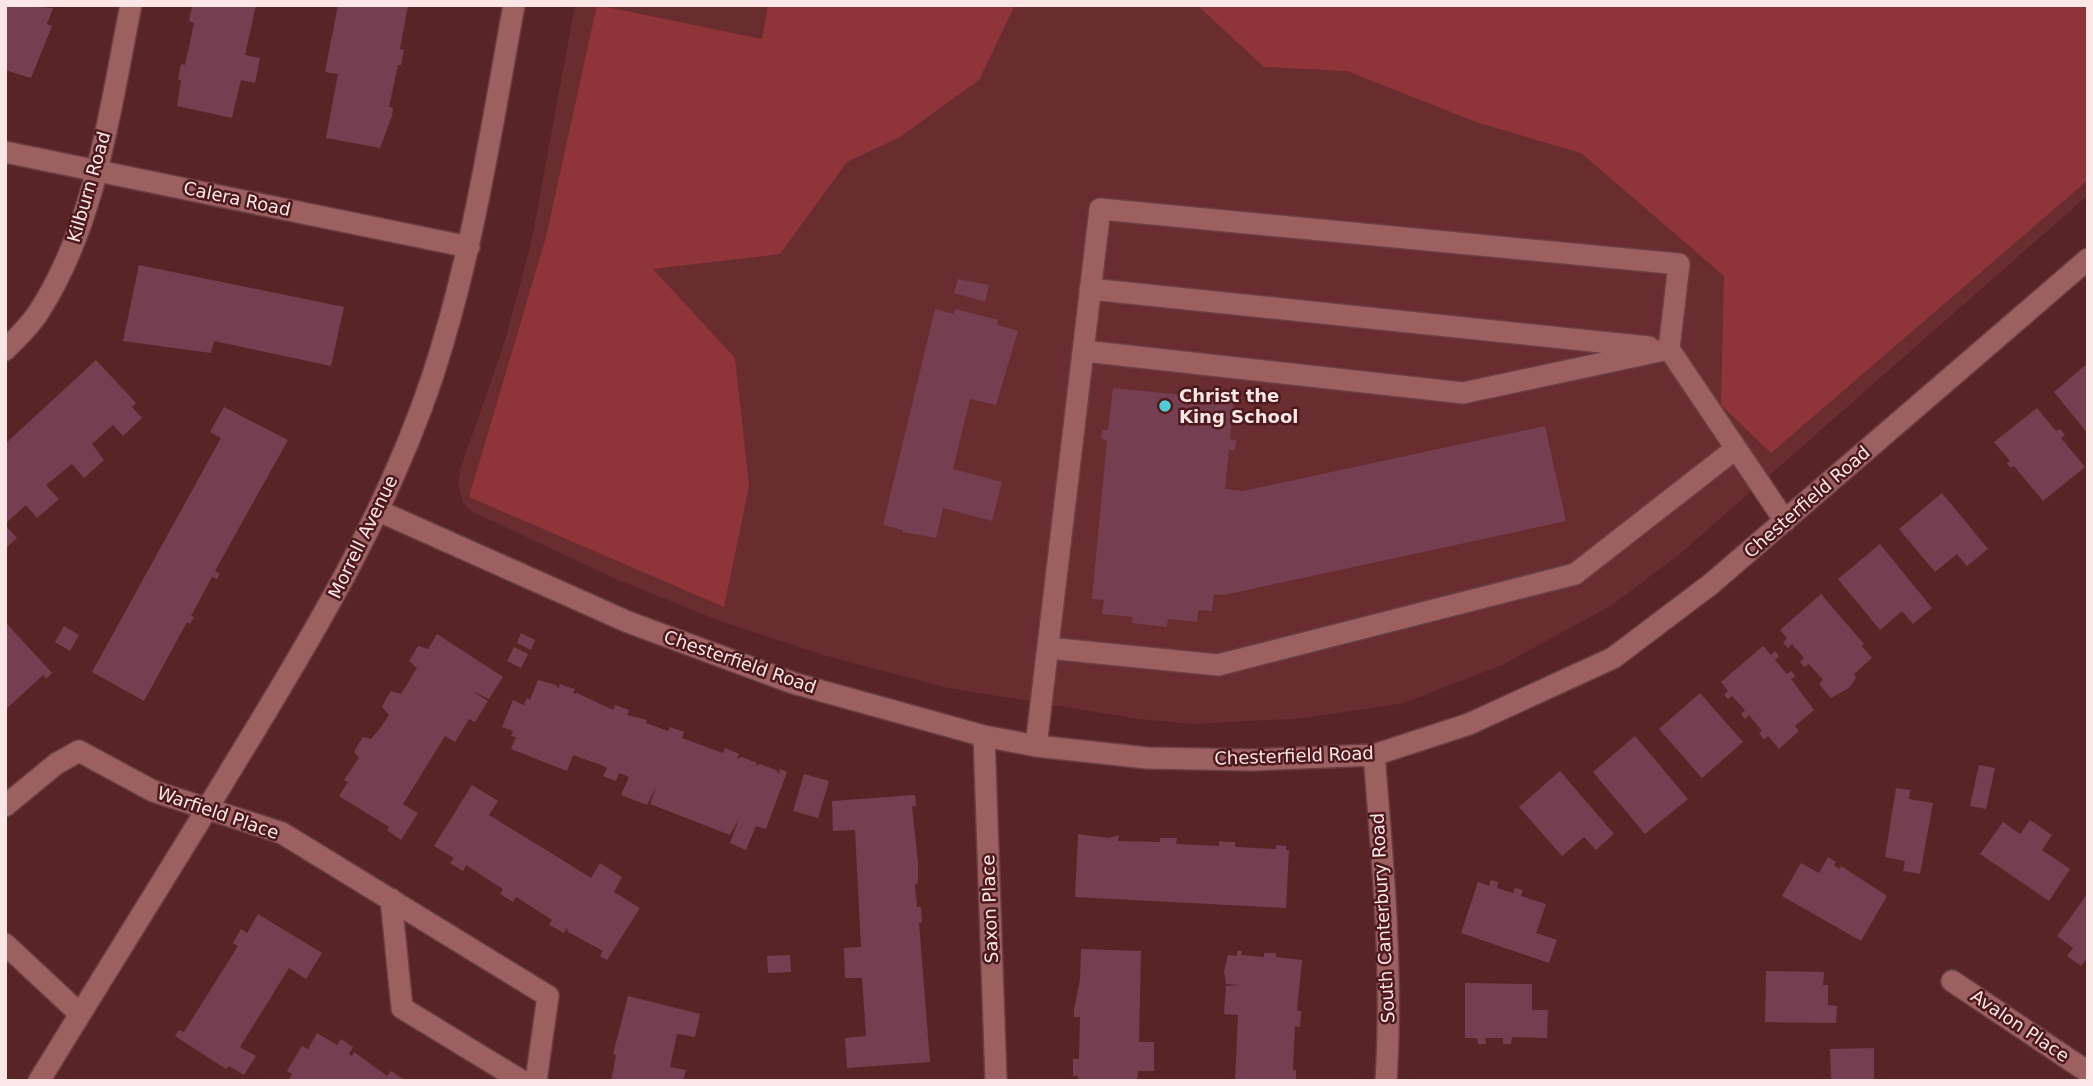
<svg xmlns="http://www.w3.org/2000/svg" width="2093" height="1086" viewBox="0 0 2093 1086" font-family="'DejaVu Sans',sans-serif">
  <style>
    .built { fill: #692d2f }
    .green { fill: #8f3439 }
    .building { fill: #763f51 }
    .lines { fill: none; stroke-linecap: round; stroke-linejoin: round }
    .minor-casing { stroke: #6a3e42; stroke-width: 24 }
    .minor { stroke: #9d6060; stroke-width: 21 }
    .poi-dot { fill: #51ccd3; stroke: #4d191c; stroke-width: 2.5 }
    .labels { text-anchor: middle; stroke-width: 5; stroke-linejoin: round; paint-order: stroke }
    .street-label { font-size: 18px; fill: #fce7e6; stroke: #4d191c }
    .poi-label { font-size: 18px; font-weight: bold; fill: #fce7e6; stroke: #4d191c; text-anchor: start }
  </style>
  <rect width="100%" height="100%" fill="#592425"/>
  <path class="built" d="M 575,5 L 2088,5 L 2088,195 L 1681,553 L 1612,605 L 1502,665 L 1404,703 L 1305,718 L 1194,724 L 1139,719 L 948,688 L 827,656 L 720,621 L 616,579 L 473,512 L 463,503 L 458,482 L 461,467 L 504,344 L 531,244 Z"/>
  <path class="green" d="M 597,5 L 762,39 L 768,5 L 1015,5 L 979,80 L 900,137 L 847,162 L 780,254 L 653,269 L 735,358 L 749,486 L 724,607 L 469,497 L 546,237 Z
    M 1197,5 L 2088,5 L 2088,180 L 1771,453 L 1721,405 L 1724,276 L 1581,153 L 1476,122 L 1347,71 L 1264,67 Z"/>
  <path class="building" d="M 5,5 L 53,8 L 47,24 L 52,26 L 31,78 L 5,70 Z
    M 197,5 L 256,5 L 245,55 L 260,58 L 255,83 L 241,80 L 232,118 L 177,106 L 181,80 L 178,80 L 181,64 L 185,65 L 194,23 L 189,21 L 192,7 Z
    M 338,5 L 408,5 L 400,49 L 404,50 L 402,59 L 401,65 L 398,65 L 389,107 L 393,108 L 392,116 L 380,148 L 326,138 L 338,74 L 325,72 Z
    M 139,265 L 344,307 L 331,366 L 214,341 L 211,353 L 123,341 Z
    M 958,279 L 989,285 L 985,302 L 954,293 Z
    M 935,309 L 954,314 L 955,309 L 998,320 L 997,325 L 1018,331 L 996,405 L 970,399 L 953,469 L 1002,482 L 992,521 L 943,508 L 936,538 L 903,532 L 903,530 L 883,525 Z
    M 96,360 L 136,403 L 132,407 L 142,418 L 123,436 L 113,425 L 92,444 L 104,460 L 84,478 L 72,464 L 46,485 L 59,499 L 37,518 L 26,505 L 5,524 L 5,444 Z
    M 2088,363 L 2088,434 L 2054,392 Z
    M 1113,388 L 1234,400 L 1230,439 L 1236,440 L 1235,450 L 1229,450 L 1225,489 L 1243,491 L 1545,426 L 1566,521 L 1224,595 L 1214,594 L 1212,611 L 1198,610 L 1197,622 L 1168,619 L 1167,627 L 1132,623 L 1133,617 L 1102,614 L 1104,600 L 1092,599 L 1107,440 L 1101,439 L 1102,430 L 1108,430 Z
    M 224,407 L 288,440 L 215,571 L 220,574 L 217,579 L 212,577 L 191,616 L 194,617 L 190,624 L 187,622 L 144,701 L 92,672 L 221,438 L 210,432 Z
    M 2037,408 L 2056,431 L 2060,429 L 2065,435 L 2061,438 L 2085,467 L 2043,501 L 2014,466 L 2011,468 L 2007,463 L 2010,461 L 1994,442 Z
    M 1942,493 L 1988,549 L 1967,566 L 1957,554 L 1935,572 L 1899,529 Z
    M 5,525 L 17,538 L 5,549 Z
    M 1880,544 L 1932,608 L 1913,624 L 1902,611 L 1880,630 L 1838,579 Z
    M 1821,594 L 1864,644 L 1862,646 L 1872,658 L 1854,674 L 1856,678 L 1849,688 L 1831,698 L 1819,684 L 1823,680 L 1809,664 L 1804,667 L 1800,662 L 1804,658 L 1792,644 L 1788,648 L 1783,643 L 1787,638 L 1780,630 Z
    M 7,624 L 52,673 L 46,679 L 43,675 L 5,710 Z
    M 64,626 L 79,635 L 70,651 L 55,642 Z
    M 521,633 L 535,640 L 531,650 L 517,643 Z
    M 437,634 L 503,677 L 489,699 L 472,691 L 488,701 L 475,722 L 469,719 L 455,742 L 445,736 L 403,804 L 418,813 L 401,840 L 387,830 L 389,827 L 339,796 L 348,782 L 344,780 L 359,758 L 354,752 L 359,743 L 363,737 L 371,739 L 381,727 L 389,715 L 382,707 L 386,699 L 391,691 L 401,694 L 417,668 L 409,661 L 418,646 L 428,649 Z
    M 1763,646 L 1771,655 L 1775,651 L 1779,656 L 1775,660 L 1787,674 L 1791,671 L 1796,676 L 1791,679 L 1814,710 L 1795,726 L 1799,731 L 1779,749 L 1768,736 L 1764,740 L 1759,733 L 1762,731 L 1749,715 L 1745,719 L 1741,714 L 1745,710 L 1732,696 L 1728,699 L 1724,695 L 1728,691 L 1721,682 Z
    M 514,647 L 528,654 L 521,668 L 507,661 Z
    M 538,680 L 556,685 L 558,689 L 560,684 L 568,687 L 575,689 L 573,694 L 577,693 L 613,710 L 615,705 L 629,710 L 627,715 L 647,720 L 646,723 L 668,731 L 670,727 L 678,730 L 684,732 L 682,738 L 723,753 L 725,748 L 739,754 L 737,759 L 742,757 L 757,763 L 756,766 L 760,764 L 776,770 L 779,774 L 780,769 L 787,772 L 766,829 L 756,826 L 746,850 L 730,843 L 739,819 L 730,835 L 650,804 L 656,787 L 647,805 L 621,795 L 629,777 L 619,773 L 616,781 L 603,776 L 607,768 L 601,765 L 573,755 L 567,771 L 511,749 L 516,737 L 511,736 L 513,731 L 502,727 L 513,700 L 524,705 L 527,698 L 530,700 Z
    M 1700,693 L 1743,742 L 1702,778 L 1659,729 Z
    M 1635,736 L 1688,799 L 1645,834 L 1593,772 Z
    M 1979,765 L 1995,768 L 1986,809 L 1970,806 Z
    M 1560,771 L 1614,834 L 1596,850 L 1584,837 L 1562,856 L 1519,807 Z
    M 804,774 L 829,781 L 818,818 L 793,811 Z
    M 472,785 L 498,801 L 489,815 L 564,861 L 591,878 L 600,863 L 622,877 L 614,892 L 640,908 L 607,960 L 600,956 L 603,951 L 568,932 L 567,928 L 563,933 L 557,929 L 549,925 L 552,920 L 516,897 L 513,902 L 500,894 L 503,889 L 466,865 L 463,871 L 450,863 L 454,858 L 434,846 Z
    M 1896,788 L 1910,790 L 1909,799 L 1933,803 L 1920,874 L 1903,871 L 1905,861 L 1885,857 Z
    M 915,795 L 916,806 L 912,806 L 918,863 L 918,884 L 915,884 L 917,907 L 921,907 L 922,922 L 919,923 L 930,1062 L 847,1068 L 845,1038 L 866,1036 L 862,978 L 845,978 L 844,948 L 861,947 L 855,830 L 833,831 L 832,801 Z
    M 2030,820 L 2052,835 L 2042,850 L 2070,869 L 2049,901 L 1980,854 L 2003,822 L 2020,834 Z
    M 1078,834 L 1108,838 L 1119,835 L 1118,841 L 1160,842 L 1160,838 L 1177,838 L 1176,844 L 1219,846 L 1219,841 L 1228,842 L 1235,842 L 1235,847 L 1276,849 L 1276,845 L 1286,846 L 1286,850 L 1289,850 L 1286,908 L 1075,897 Z
    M 1828,857 L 1836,862 L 1834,866 L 1840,869 L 1841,866 L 1887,896 L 1861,941 L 1782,896 L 1801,863 L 1819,873 Z
    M 1491,880 L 1498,882 L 1497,888 L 1513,893 L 1515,888 L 1523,890 L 1521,896 L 1546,904 L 1536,933 L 1557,940 L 1549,963 L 1461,933 L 1478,882 L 1489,886 Z
    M 2088,893 L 2088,957 L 2081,966 L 2067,956 L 2073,948 L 2057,936 Z
    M 258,914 L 322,953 L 306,979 L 289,968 L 240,1047 L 256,1056 L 244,1075 L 229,1066 L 226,1069 L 175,1036 L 179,1030 L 184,1032 L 238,946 L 233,943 L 241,929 L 247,933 Z
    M 1081,949 L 1141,951 L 1139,1042 L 1154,1042 L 1154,1071 L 1138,1071 L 1137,1081 L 1078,1081 L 1078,1076 L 1073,1076 L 1073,1059 L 1079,1059 L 1080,1017 L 1074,1017 L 1074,1009 L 1080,980 Z
    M 1237,951 L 1242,951 L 1241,955 L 1264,957 L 1264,953 L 1276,953 L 1276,957 L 1302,960 L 1297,1011 L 1301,1011 L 1300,1027 L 1295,1026 L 1293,1070 L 1296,1070 L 1296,1081 L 1235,1081 L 1238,1015 L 1224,1014 L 1226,986 L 1240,985 L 1226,984 L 1224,971 L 1228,955 L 1237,956 Z
    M 790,955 L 791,972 L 768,973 L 767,956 Z
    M 1766,971 L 1824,972 L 1823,985 L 1828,985 L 1828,1005 L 1837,1006 L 1836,1023 L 1765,1022 Z
    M 1465,983 L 1532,984 L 1532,1010 L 1548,1010 L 1547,1038 L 1512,1037 L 1511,1044 L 1503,1044 L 1503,1038 L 1485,1038 L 1486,1044 L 1478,1044 L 1477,1038 L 1465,1038 Z
    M 628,996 L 700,1014 L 695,1037 L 677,1034 L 670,1067 L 686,1070 L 683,1081 L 611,1081 L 616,1055 L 613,1054 Z
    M 317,1033 L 337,1045 L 341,1039 L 353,1047 L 349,1054 L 352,1056 L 354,1052 L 387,1076 L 391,1071 L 403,1079 L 288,1081 L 292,1074 L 287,1071 L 302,1046 L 308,1049 Z
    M 1874,1048 L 1874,1081 L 1831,1081 L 1830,1049 Z"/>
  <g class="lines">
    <defs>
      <path id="minor" d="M 5,152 L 469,247
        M 1090,289 L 1649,347
        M 5,350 C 17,338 31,325 40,310 C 97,220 110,108 131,5
        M 1084,351 L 1463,393 L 1669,349
        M 379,511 L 628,622 L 793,683 L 984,736 L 1036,746 L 1147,758 L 1252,760 L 1374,755 L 1469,724 L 1613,658 L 1711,584 L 2088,259
        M 1048,648 L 1218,665 L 1575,574 L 1734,450
        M 984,736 L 996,1081
        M 1036,746 L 1100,209 L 1679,264 L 1669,349 L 1785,521
        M 1374,755 C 1383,864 1393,972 1386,1081
        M 5,806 L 56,764 L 79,751 L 153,791 L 282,833 L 548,996 L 536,1081
        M 391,899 L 402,1008 L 522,1081
        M 5,944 L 80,1014
        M 1952,981 L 2088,1072
        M 39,1081 C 110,965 182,851 252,735 C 322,620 389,506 432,378 C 472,257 491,131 514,5"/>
    </defs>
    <use href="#minor" class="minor-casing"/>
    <use href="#minor" class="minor"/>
  </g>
  <circle class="poi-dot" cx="1165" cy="406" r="7"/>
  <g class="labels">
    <g class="street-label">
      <text transform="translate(89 187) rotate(-74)" y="6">Kilburn Road</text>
      <text transform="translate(237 199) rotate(12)" y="6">Calera Road</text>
      <text transform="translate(1807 502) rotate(-41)" y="6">Chesterfield Road</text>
      <text transform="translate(363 537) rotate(-64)" y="6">Morrell Avenue</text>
      <text transform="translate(740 662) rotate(19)" y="6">Chesterfield Road</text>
      <text transform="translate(1294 756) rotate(-2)" y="6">Chesterfield Road</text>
      <text transform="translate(218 813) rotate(19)" y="6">Warfield Place</text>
      <text transform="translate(990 909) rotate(-92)" y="6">Saxon Place</text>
      <text transform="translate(1383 918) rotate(-93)" y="6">South Canterbury Road</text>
      <text transform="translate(2020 1026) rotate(34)" y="6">Avalon Place</text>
    </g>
    <g class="poi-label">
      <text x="1179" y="402">Christ the<tspan x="1179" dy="21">King School</tspan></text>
    </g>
  </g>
  <rect width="2093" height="1086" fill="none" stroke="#fce7e6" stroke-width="14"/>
</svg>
